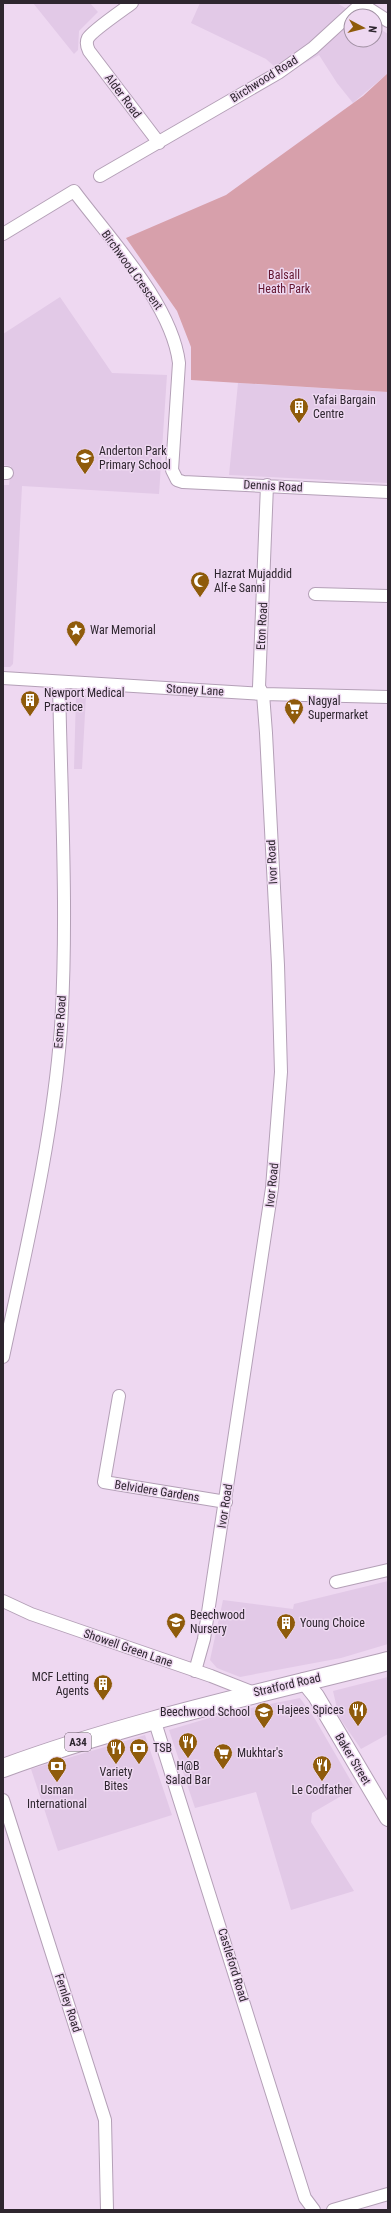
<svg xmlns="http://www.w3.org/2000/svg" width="391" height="2213" viewBox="0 0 391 2213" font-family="'Roboto Condensed',sans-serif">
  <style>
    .built { fill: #e2c9e7 }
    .green { fill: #d7a0ab }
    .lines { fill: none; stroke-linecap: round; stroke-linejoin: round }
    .minor-casing { stroke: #b4a0b7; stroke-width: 14 }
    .major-casing { stroke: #b4a0b7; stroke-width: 18 }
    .highway-casing { stroke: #b4a0b7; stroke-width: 20 }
    .minor { stroke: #fff; stroke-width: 12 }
    .major { stroke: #fff; stroke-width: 16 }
    .highway { stroke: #fff; stroke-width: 18 }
    .labels { text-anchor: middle; stroke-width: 3; stroke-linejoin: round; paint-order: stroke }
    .shield { fill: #eed8f1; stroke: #685b69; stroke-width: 1 }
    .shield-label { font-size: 11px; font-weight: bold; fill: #2e262f }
    .street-label { font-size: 12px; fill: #2e262f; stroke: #eed8f1 }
    .park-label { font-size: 12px; fill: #62152f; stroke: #eed8f1 }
    .poi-label { font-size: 12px; fill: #2e262f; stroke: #eed8f1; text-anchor: start }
  </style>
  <rect width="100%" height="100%" fill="#eed8f1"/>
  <path class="built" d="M 33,3 L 90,3 L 98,12 L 79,31 L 78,50 L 74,54 Z
    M 200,3 L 337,3 L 359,16 L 351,16 L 351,40 L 375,40 L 375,26 L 388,34 L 388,73 L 353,103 L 337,83 L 319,55 L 284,75 L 266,59 L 191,23 Z
    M 60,297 L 112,373 L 167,375 L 159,494 L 22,486 L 13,664 L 10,667 L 3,667 L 3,485 L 9,485 L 11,466 L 3,465 L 3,334 Z
    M 238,383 L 388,392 L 388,483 L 229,475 Z
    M 76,695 L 86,695 L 82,769 L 74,769 Z
    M 388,1581 L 388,1644 L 341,1658 L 240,1677 L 217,1668 L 210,1660 L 223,1600 L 293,1609 L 294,1604 Z
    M 388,1677 L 388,1734 L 361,1749 L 339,1717 L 333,1691 Z
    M 300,1698 L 315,1719 L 355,1788 L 312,1813 L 311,1822 L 354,1891 L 291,1910 L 256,1792 L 195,1808 L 169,1730 L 226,1713 Z
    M 145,1735 L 172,1815 L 58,1851 L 31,1769 Z"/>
  <path class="green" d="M 388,73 L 388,392 L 191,380 L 191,347 L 177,311 L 126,238 L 226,195 L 363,96 Z"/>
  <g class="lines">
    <defs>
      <path id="minor" d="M 132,3 C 123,10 93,30 88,38 C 86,42 87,47 89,51 L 159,143
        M 360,3 L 388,21
        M 100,176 L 278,73 L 313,48 L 361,4
        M 3,234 L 74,191 C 109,238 172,304 179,363 L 172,470 L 177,480 L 183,482 L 388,492
        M 3,473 L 7,473
        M 315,594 L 388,596
        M 3,678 L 263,694 L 388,697
        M 3,1357 C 26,1249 53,1138 61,1027 C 68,913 61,797 59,682
        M 119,1396 L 104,1482 L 226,1502
        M 336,1582 L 388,1570
        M 3,1601 L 31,1614 L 211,1676 L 254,1693
        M 195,1671 L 204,1639 L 272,1188 L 281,1072 L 278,965 L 266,733 L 263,694 L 259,687 L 267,485
        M 154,1719 L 305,2198 L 314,2210
        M 3,1800 L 105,2120 L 107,2210
        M 333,2210 L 388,2194"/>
      <path id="major" d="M 304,1681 L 316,1696 L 388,1818"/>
      <path id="highway" d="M 3,1768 C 128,1722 259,1694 388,1661"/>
    </defs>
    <use href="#minor" class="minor-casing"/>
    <use href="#major" class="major-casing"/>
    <use href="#highway" class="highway-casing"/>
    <use href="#minor" class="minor"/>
    <use href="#major" class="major"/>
    <use href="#highway" class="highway"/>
  </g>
  <defs>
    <symbol id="building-pin" viewBox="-11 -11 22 30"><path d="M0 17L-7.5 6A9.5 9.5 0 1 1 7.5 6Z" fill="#8f5b0b" stroke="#eed8f1"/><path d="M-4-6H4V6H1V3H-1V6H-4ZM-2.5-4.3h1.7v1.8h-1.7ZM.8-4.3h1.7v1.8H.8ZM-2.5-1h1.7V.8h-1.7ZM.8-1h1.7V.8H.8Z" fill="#fff"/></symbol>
    <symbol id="school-pin" viewBox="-11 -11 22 30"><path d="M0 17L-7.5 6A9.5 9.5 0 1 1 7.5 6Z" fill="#8f5b0b" stroke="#eed8f1"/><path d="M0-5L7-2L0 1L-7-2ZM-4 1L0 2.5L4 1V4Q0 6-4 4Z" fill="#fff"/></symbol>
    <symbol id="mosque-pin" viewBox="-11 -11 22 30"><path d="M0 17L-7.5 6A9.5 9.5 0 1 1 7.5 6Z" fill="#8f5b0b" stroke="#eed8f1"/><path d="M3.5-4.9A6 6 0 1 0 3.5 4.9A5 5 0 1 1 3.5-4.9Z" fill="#fff"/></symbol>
    <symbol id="sight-pin" viewBox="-11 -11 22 30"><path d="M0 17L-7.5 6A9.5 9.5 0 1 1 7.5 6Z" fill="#8f5b0b" stroke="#eed8f1"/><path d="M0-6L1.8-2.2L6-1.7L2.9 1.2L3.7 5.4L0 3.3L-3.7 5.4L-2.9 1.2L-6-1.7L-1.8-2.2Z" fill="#fff"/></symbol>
    <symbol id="supermarket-pin" viewBox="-11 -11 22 30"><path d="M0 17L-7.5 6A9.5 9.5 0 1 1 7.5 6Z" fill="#8f5b0b" stroke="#eed8f1"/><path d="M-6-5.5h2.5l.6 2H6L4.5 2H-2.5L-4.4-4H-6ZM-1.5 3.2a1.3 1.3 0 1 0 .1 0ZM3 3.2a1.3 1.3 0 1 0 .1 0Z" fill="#fff"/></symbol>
    <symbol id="restaurant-pin" viewBox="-11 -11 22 30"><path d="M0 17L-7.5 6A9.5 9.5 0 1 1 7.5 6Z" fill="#8f5b0b" stroke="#eed8f1"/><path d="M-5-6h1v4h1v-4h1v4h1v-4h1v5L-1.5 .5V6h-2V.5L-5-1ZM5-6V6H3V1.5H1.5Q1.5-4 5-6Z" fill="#fff"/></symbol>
    <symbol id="bank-pin" viewBox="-11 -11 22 30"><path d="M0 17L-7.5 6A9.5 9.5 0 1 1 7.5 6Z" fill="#8f5b0b" stroke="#eed8f1"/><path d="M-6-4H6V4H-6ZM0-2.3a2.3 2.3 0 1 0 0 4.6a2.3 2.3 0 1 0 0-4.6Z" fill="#fff"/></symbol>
  </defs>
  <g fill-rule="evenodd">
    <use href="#building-pin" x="288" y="396" width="22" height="30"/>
    <use href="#school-pin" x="74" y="447" width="22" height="30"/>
    <use href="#mosque-pin" x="189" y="570" width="22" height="30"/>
    <use href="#sight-pin" x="65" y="619" width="22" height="30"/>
    <use href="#building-pin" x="19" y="689" width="22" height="30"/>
    <use href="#supermarket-pin" x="283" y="697" width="22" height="30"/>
    <use href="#school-pin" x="165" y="1611" width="22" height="30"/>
    <use href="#building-pin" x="275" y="1612" width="22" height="30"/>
    <use href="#building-pin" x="92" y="1673" width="22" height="30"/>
    <use href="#restaurant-pin" x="347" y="1699" width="22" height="30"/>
    <use href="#school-pin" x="253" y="1701" width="22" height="30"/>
    <use href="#restaurant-pin" x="177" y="1731" width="22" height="30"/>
    <use href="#restaurant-pin" x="105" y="1737" width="22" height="30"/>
    <use href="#bank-pin" x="128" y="1737" width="22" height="30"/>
    <use href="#supermarket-pin" x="212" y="1742" width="22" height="30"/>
    <use href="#restaurant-pin" x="311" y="1754" width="22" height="30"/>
    <use href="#bank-pin" x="46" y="1755" width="22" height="30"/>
  </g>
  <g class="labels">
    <rect class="shield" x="65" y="1733" width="26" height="18" rx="3"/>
    <g class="shield-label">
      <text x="78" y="1746">A34</text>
    </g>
    <g class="street-label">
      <text transform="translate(264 79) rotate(-32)" y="4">Birchwood Road</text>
      <text transform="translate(123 96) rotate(53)" y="4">Alder Road</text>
      <text transform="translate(132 270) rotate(54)" y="4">Birchwood Crescent</text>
      <text transform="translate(273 486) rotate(3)" y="4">Dennis Road</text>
      <text transform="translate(262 626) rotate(-87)" y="4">Eton Road</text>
      <text transform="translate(195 690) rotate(3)" y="4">Stoney Lane</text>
      <text transform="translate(272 862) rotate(-93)" y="4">Ivor Road</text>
      <text transform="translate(60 1022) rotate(-86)" y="4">Esme Road</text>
      <text transform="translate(272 1185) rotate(-84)" y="4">Ivor Road</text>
      <text transform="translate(157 1491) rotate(9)" y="4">Belvidere Gardens</text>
      <text transform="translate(225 1506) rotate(-81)" y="4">Ivor Road</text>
      <text transform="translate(128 1648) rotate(19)" y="4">Showell Green Lane</text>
      <text transform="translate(287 1685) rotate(-13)" y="4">Stratford Road</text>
      <text transform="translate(353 1759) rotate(59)" y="4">Baker Street</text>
      <text transform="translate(233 1965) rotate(73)" y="4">Castleford Road</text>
      <text transform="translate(68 2003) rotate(72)" y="4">Fernley Road</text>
    </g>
    <g class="park-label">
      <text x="284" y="279">Balsall<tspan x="284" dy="14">Heath Park</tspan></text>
    </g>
    <g class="poi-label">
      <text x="313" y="404">Yafai Bargain<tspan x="313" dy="14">Centre</tspan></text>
      <text x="99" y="455">Anderton Park<tspan x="99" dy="14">Primary School</tspan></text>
      <text x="214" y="578">Hazrat Mujaddid<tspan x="214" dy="14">Alf-e Sanni</tspan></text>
      <text x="90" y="634">War Memorial</text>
      <text x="44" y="697">Newport Medical<tspan x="44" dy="14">Practice</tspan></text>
      <text x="308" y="705">Nagyal<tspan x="308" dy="14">Supermarket</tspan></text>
      <text x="190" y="1619">Beechwood<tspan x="190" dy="14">Nursery</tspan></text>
      <text x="300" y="1627">Young Choice</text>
      <text x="89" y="1681" text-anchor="end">MCF Letting<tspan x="89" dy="14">Agents</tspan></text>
      <text x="344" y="1714" text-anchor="end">Hajees Spices</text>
      <text x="250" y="1716" text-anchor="end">Beechwood School</text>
      <text x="153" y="1752">TSB</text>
      <text x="237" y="1757">Mukhtar's</text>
      <text x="188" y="1770" text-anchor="middle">H@B<tspan x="188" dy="14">Salad Bar</tspan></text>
      <text x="116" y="1776" text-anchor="middle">Variety<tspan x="116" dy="14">Bites</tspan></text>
      <text x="57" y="1794" text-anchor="middle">Usman<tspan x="57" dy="14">International</tspan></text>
      <text x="322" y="1794" text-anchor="middle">Le Codfather</text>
    </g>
  </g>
  <rect width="391" height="2213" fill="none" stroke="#2e262f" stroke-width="8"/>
  <g transform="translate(363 28) rotate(97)"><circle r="19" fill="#eed8f1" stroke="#a191a3"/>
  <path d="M0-3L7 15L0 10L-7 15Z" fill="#8f5b0b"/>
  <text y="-6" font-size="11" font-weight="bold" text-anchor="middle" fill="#2e262f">N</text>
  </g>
</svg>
